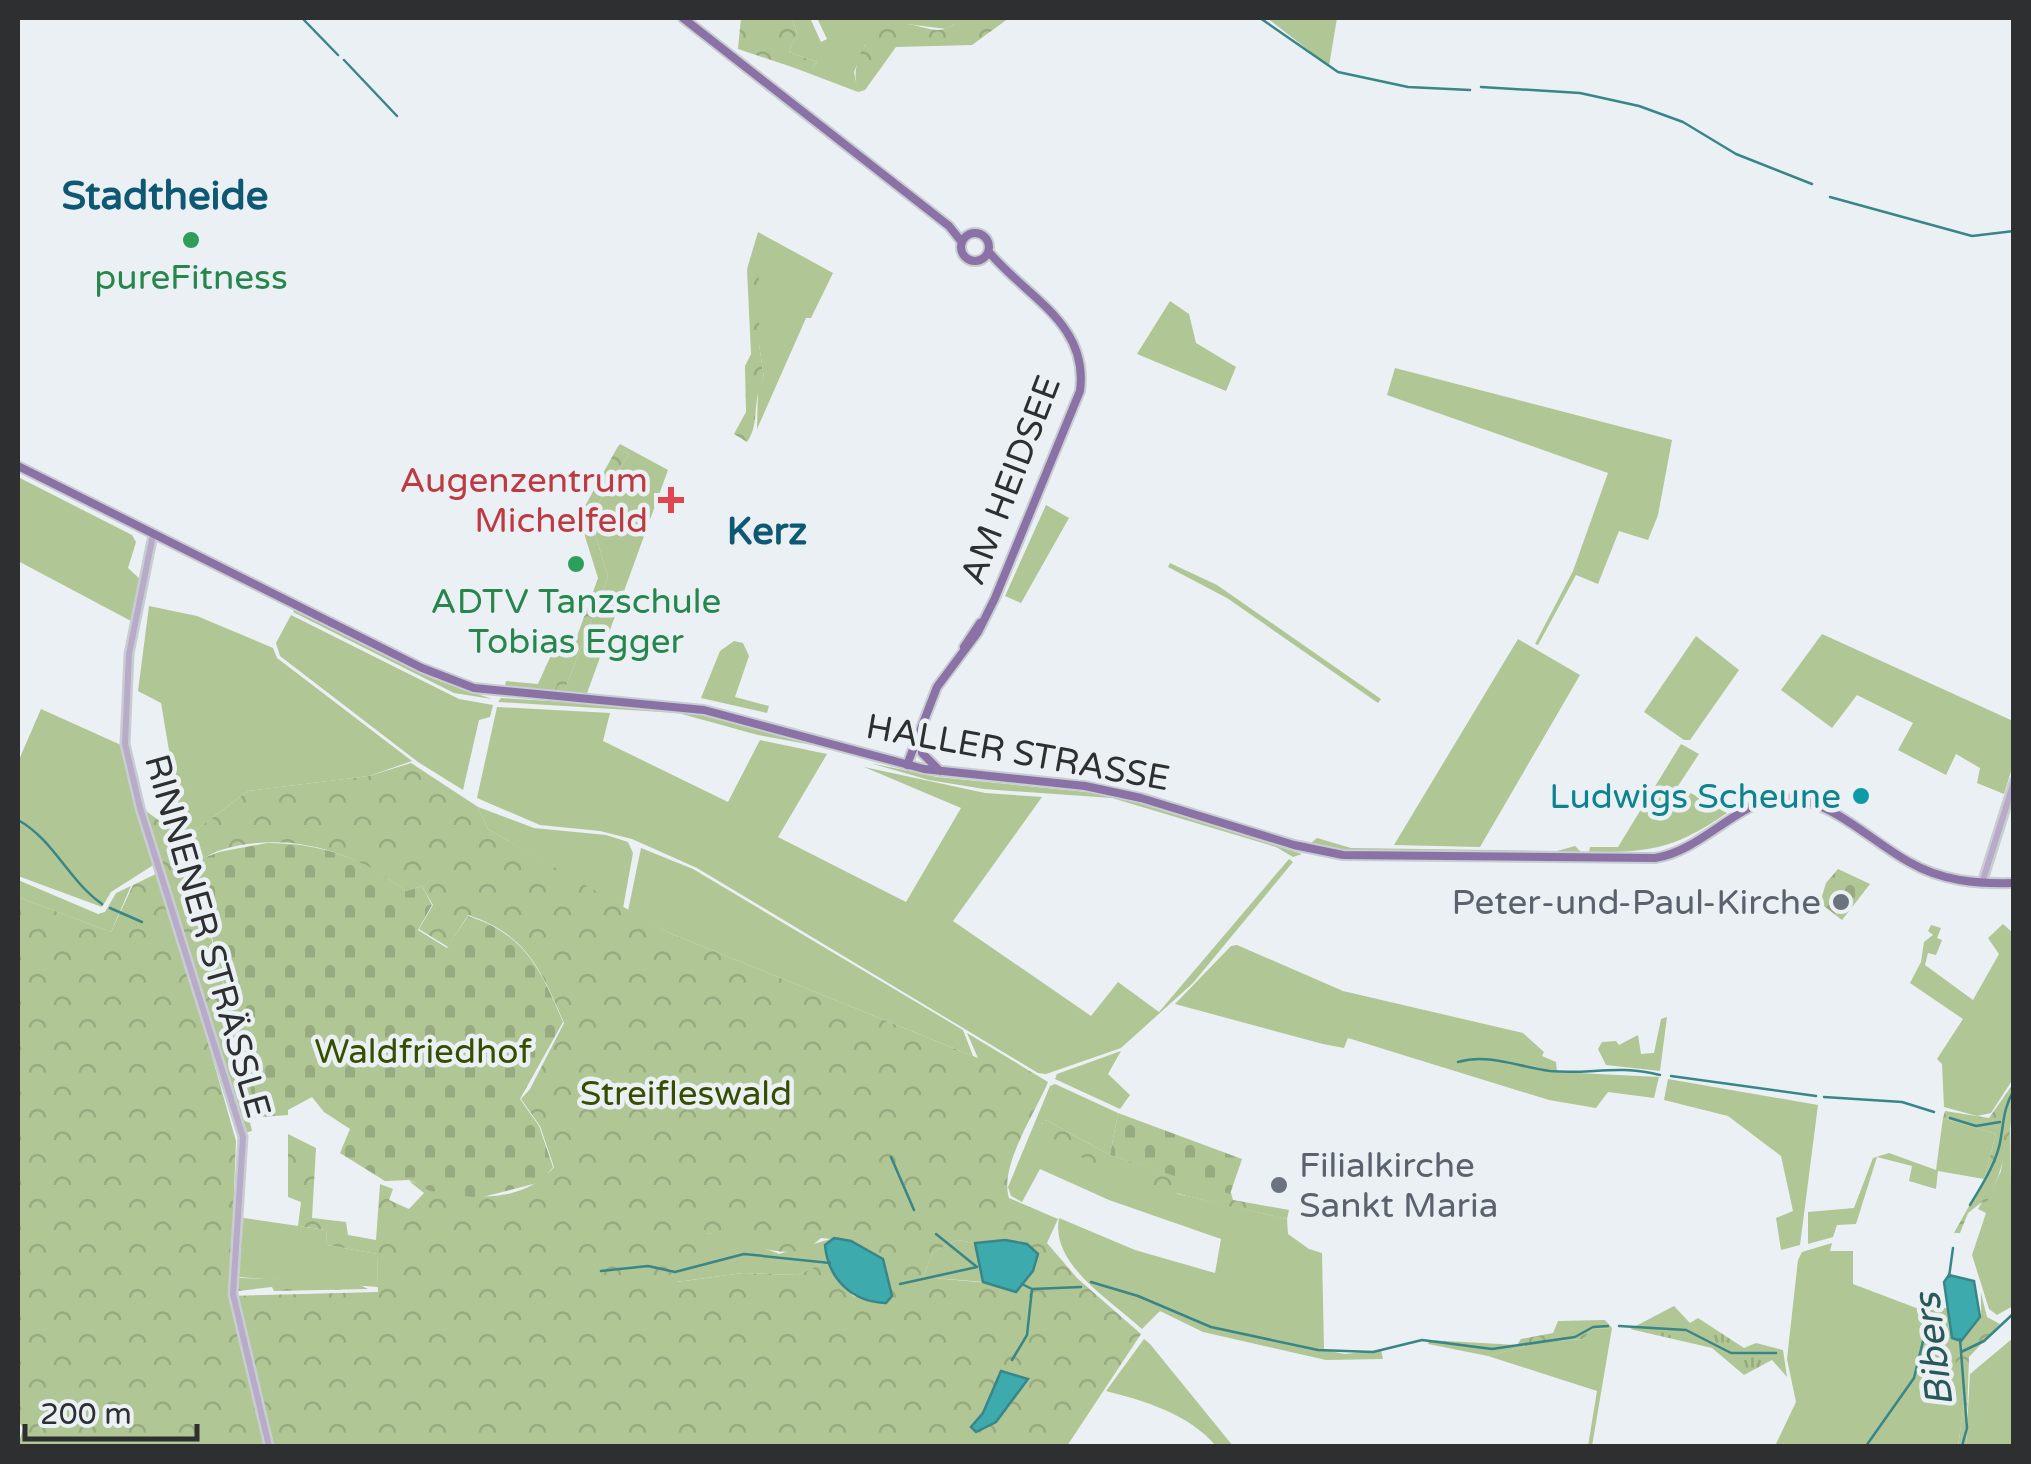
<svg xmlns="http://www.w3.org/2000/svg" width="2031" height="1464" viewBox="0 0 2031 1464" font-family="'Varela Round',sans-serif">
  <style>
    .grass { fill: #b0c694 }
    .forest { fill: url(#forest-crowns); fill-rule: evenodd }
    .cemetery { fill: url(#cemetery-stones) }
    .park { fill: url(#park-tufts) }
    .water { fill: #3dabae; stroke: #388688; stroke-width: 2.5 }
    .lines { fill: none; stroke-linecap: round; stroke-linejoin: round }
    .stream { stroke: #388688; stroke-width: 2.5 }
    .minor-casing { stroke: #c8cdd1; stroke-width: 11 }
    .major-casing { stroke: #c8cdd1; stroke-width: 12 }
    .minor { stroke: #b8abc9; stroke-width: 6 }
    .major { stroke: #8a72a7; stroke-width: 8 }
    .leisure-dot { fill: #2e9e5b; stroke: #eaf0f4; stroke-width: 4 }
    .health-dot { fill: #e0444e; stroke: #eaf0f4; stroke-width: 4 }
    .culture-dot { fill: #0f9aa8; stroke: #eaf0f4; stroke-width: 4 }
    .worship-dot { fill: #6b7280; stroke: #eaf0f4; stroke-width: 4 }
    .labels { text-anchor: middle; stroke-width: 9; stroke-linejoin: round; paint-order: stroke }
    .leisure-label { font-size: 35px; fill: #27864d; stroke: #eaf0f4 }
    .health-label { font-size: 35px; fill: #be3a42; stroke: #eaf0f4; text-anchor: end }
    .street-label { font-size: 35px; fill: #2d2f30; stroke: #eaf0f4 }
    .culture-label { font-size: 35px; fill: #0d838f; stroke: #eaf0f4; text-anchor: end }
    .worship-label { font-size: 35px; fill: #5b616d; stroke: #eaf0f4; text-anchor: end }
    .park-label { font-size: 35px; fill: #354e00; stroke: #eaf0f4 }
    .neighbourhood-label { font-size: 38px; font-weight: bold; fill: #0e5873; stroke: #eaf0f4 }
    .water-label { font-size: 38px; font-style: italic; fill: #295859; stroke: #eaf0f4 }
    .quarter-label { font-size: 40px; font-weight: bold; fill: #0e5873; stroke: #eaf0f4 }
  </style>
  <defs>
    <pattern id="forest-crowns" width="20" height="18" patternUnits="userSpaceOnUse" patternTransform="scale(2.5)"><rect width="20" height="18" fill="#b0c694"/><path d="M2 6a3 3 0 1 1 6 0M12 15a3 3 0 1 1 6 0" fill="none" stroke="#98aa80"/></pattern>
    <pattern id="cemetery-stones" width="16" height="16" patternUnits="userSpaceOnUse" patternTransform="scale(2.5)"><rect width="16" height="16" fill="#b0c694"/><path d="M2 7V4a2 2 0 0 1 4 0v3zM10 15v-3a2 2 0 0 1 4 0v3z" fill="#98aa80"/></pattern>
    <pattern id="park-tufts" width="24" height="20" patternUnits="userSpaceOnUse" patternTransform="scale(2.5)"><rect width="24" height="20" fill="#b0c694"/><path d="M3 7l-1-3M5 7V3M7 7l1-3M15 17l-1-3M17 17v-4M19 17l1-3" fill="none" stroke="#98aa80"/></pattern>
  </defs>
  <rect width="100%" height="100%" fill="#eaf0f4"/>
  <path class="grass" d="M 792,18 L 810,18 L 821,42 L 827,39 L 817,18 L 966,18 L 946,29 L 907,24 L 865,45 L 854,72 L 858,92 L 795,68 L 812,68 L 817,62 L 789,52 L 797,33 Z
    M 1267,18 L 1337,18 L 1329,66 Z
    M 758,232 L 833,273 L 811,318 L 806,318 L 757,429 L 758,387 L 764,378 L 759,344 L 759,279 L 747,269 Z
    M 1170,301 L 1189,314 L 1196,343 L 1236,367 L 1226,391 L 1137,354 Z
    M 1395,368 L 1672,440 L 1658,515 L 1648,540 L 1619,531 L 1598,584 L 1576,575 L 1538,645 L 1535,644 L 1573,571 L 1608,473 L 1387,395 Z
    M 620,444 L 668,470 L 586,696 L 504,690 L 506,681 L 538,684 L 557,650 L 568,655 L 565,689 L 608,577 L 590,517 L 629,454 L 617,448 Z
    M 18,477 L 132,535 L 136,542 L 128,568 L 142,581 L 131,621 L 18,561 Z
    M 1046,505 L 1069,518 L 1021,603 L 1005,596 Z
    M 1170,563 L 1217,585 L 1381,699 L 1378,703 L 1227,598 L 1168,567 Z
    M 149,606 L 197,616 L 273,648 L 277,658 L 412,761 L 369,776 L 248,791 L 184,839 L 161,703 L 138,691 Z
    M 295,609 L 434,679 L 492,699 L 454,693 L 293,612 Z
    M 291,615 L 459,699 L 493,705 L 490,717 L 479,720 L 463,790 L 418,762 L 280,656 L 276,643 Z
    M 1822,634 L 2013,721 L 2013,765 L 2004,794 L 1977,783 L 1980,768 L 1956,754 L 1946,775 L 1898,750 L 1913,723 L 1857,695 L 1832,728 L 1781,690 Z
    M 1696,636 L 1739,670 L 1690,740 L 1684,740 L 1644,712 Z
    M 1518,639 L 1580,675 L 1480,847 L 1394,845 Z
    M 734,641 L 743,643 L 749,656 L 735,697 L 769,706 L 767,713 L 701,698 L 720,651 Z
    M 501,698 L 681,709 L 823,747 L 758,735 L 678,713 L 498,702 Z
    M 497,707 L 610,713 L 603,741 L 728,802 L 760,740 L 827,754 L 778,837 L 906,902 L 961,808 L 864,767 L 985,793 L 1042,797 L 953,921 L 1091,1016 L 1118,982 L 1159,1012 L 1289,859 L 1293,862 L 1193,983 L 1121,1048 L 1046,1074 L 1038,1073 L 697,868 L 632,839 L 600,831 L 540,825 L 477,798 Z
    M 41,709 L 121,745 L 155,864 L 111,892 L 102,907 L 18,876 L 18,762 Z
    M 1681,744 L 1699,754 L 1678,786 L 1727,813 C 1676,848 1650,853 1589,852 L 1590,847 L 1618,847 Z
    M 870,763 L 937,777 L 1117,795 L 1302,854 L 1293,857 L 1276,847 L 1112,798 L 984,789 L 929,780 Z
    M 478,807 L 534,828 L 606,835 L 628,842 L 633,853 L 623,908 L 488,829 Z
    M 1317,838 L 1351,848 L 1557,851 L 1575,846 L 1582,853 L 1350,851 L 1314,847 L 1311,843 Z
    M 641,848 L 693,869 L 963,1030 L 973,1056 L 667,932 L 628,911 Z
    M 18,880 L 98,914 L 105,912 L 116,893 L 131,886 L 111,932 L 18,897 Z
    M 2003,924 L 2013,933 L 2013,1079 L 1991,1113 L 1977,1116 L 1944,1107 L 1942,1064 L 1937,1059 L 1963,1019 L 1910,983 L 1921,962 L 1924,942 L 1933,935 L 1928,931 L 1931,925 L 1941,928 L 1937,938 L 1942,940 L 1936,955 L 1928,953 L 1925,965 L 1973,1000 L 1999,954 L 1988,938 Z
    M 1237,945 L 1343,991 L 1523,1033 L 1544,1052 L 1542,1056 L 1556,1062 L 1557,1072 L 1659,1077 L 1654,1098 L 1608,1092 L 1596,1108 L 1549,1100 L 1348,1038 L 1344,1048 L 1323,1044 L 1175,1004 L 1231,946 Z
    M 1667,1017 L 1660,1071 L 1606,1065 L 1598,1049 L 1602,1042 L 1616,1041 L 1619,1045 L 1638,1035 L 1641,1054 L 1654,1053 L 1661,1019 Z
    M 1121,1051 L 1108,1074 L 1130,1095 L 1120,1109 L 1055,1079 L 1057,1074 Z
    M 1668,1079 L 1818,1105 L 1800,1245 L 1781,1250 L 1776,1218 L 1793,1211 L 1781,1156 L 1728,1116 L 1664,1100 Z
    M 1055,1084 L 1118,1113 L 1110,1155 L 1046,1120 L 1041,1123 L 1178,1194 L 1287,1219 L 1288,1234 L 1309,1249 L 1322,1253 L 1324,1350 L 1345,1354 L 1381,1350 L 1383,1359 L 1326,1360 L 1203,1332 L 1160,1311 L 1142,1329 C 1112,1301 1050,1265 1059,1218 L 1135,1250 L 1215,1273 L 1221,1239 L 1109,1200 L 1040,1169 L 1022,1202 L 1011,1196 L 1008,1187 L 1050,1086 Z
    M 1943,1118 L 1996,1134 L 1984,1179 L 1938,1171 L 1936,1189 L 1909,1181 L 1912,1166 L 1877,1157 L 1856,1224 L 1837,1225 L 1833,1237 L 1808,1244 L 1808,1212 L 1854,1208 L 1873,1158 L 1889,1153 L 1936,1170 Z
    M 2010,1118 L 2013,1306 L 1997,1315 L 1989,1309 L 1972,1255 L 1986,1213 L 1978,1209 L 1982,1202 L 1986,1203 L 2001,1171 Z
    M 244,1218 L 326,1230 L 327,1245 L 377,1254 L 378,1287 L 238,1277 Z
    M 705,1233 L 732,1235 L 779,1254 L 834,1238 L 825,1245 L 827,1261 L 798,1275 L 743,1273 L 676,1282 L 662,1261 Z
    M 957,1240 L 975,1243 L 983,1282 L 923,1277 L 933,1252 Z
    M 1832,1243 L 1830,1251 L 1853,1251 L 1853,1284 L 1919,1309 L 1947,1308 L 1964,1404 L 1958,1446 L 1775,1446 L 1796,1402 L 1787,1359 L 1798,1260 L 1802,1252 Z
    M 1612,1328 L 1592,1446 L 1588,1446 L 1597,1391 L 1488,1356 L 1541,1342 L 1583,1339 L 1593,1329 Z
    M 2013,1338 L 2013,1446 L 1966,1446 L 1970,1374 Z
    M 1144,1339 L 1150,1344 L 1233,1446 L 1216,1446 C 1189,1414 1145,1401 1106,1391 Z"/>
  <path class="forest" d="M 741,18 L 792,18 L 797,33 L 789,52 L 817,62 L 812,68 L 795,68 L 738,49 Z
    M 966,18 L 1009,18 L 972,45 L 896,47 L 865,90 L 858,92 C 848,60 870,25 905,24 C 918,24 932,33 945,29 C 952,27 959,20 966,18 Z
    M 747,269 L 759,278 L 759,344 L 764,378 C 751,398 761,423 747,442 L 734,434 L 746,412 L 745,366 L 751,354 Z
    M 617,448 L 629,454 L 590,517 L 608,577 L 565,689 L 555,690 L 568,656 L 558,651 L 542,686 L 538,684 L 556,644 L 572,650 L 598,578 L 579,517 Z
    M 411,763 L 478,807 L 488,829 L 667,932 L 978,1058 L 967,1033 L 1048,1082 C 1035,1114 999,1165 1009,1198 L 1058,1219 L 1047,1243 L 1077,1278 L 1141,1334 L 1067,1446 L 18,1446 L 23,1428 L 18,1420 L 18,897 L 111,932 L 133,885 L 160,872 L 236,1141 L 230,1296 L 378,1292 L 377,1254 L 327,1245 L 326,1230 L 298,1226 L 301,1202 L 288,1197 L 288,1134 L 316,1148 L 312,1218 L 346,1222 L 348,1235 L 376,1240 L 380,1184 L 393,1189 L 389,1200 L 409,1209 L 424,1193 L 409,1181 C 454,1198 517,1210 554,1167 L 540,1126 L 521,1099 L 530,1089 L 564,1023 C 541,969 526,934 468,915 L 448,947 L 419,929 L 433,905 L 422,886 L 406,891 C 352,850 288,830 221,850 C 211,853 202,860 192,863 L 253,1100 L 249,1118 L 252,1131 L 244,1133 L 146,811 L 184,839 L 248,791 L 369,776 ZM 706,1233 C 746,1237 787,1270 821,1238 L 851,1241 L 882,1259 L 892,1296 L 885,1303 L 853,1296 L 827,1261 L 798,1275 L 743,1273 L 677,1282 L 663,1262 L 681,1268 L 707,1248 ZM 957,1240 L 975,1243 L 1016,1291 L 999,1284 L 923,1277 L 933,1252 Z
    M 2013,1084 C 2014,1124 2005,1168 1986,1204 L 1982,1202 L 1968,1213 L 1960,1233 L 1954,1233 L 1984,1179 L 1996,1134 L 1943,1118 L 1945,1111 L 1989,1118 Z
    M 1046,1120 L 1110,1155 L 1231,1193 L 1233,1200 L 1289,1210 L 1287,1219 C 1214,1202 1115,1186 1054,1139 C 1049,1135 1047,1128 1041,1122 Z
    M 237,1217 L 244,1218 L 239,1278 L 354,1282 L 368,1289 L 274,1291 L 272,1287 L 238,1291 L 234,1288 Z
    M 1981,1293 L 1987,1317 L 2000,1324 L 1969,1357 L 1966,1446 L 1958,1446 L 1964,1404 L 1951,1338 L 1961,1342 L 1981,1317 Z
    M 1605,1320 L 1612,1328 L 1593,1329 L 1583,1339 L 1541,1342 L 1488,1356 L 1428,1344 L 1429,1340 L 1517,1345 L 1521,1339 L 1553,1333 L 1558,1321 Z"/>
  <path class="cemetery" d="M 267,843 C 321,843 363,858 406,891 L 422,886 L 432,905 L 418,930 L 447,948 L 468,916 C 525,934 541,970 563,1022 L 520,1099 L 539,1126 L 553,1167 L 541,1182 L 479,1198 L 430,1191 L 409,1180 L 385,1181 L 340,1153 L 350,1129 L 324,1112 L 312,1097 L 288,1110 L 288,1115 L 249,1118 L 253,1100 L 193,862 L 219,852 Z
    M 1838,869 L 1870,884 L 1842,920 L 1820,903 L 1826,883 Z
    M 1118,1113 L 1242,1159 L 1230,1194 L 1110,1155 Z"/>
  <path class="park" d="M 1674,1306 L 1690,1323 L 1698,1318 L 1744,1348 L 1756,1343 L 1783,1350 L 1787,1377 L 1772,1360 L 1744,1375 L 1712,1348 L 1630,1329 Z"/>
  <path class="water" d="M 834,1238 L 851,1241 L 883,1259 L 892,1296 L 886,1303 C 852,1302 828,1279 825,1245 Z
    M 1005,1240 L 1027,1244 L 1038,1254 L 1033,1271 L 1016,1292 L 983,1282 L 975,1243 Z
    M 1949,1275 L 1974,1281 L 1980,1317 L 1961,1341 L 1952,1338 L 1944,1282 Z
    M 1001,1371 L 1028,1379 L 996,1422 L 976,1432 L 971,1427 L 983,1413 Z"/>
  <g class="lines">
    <path class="stream" d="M 302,18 L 338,55
      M 1260,18 L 1338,72 L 1408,87 L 1470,90
      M 344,60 L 397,116
      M 1481,87 L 1580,93 L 1639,106 L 1683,122 L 1736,154 L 1812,184
      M 1830,197 L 1972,236 L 2014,231
      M 18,820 C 53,839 69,881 102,904
      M 110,908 L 142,922
      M 1458,1062 C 1489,1053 1518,1067 1550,1071 C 1591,1075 1615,1064 1660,1075
      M 1671,1076 L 1816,1096
      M 1824,1097 L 1902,1102 L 1934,1112
      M 1950,1118 L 1976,1126 L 2000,1122
      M 891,1157 L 914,1210
      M 1970,1205 C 1982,1185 1998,1161 2001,1137 C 2004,1119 2004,1107 2014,1090
      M 936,1234 L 977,1267
      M 601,1271 L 648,1266 L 675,1272 L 744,1254 L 830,1263
      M 1949,1277 L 1953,1248
      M 1091,1282 L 1138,1296 L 1211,1327 L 1318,1350 L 1373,1352 L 1422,1340 L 1492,1349 L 1575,1337 L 1593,1327 L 1608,1326
      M 900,1284 L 977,1267
      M 1022,1284 L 1032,1289 L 1081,1287
      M 1619,1326 L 1686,1330 L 1731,1353 L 1776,1353
      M 1960,1339 L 1967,1428 L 1962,1446
      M 1961,1352 L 1984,1341 L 2014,1313
      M 1012,1360 L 1027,1335 L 1032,1289
      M 1866,1446 L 1914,1378 L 1927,1325 L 1922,1291"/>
    <defs>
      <path id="minor" d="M 153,535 L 129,654 L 125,744 L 140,808 L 243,1137 L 233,1294 L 269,1446
        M 1982,883 L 2014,782"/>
      <path id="major" d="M 683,18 L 949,226 L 961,241
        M961 247a14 14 0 1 1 28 0a14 14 0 1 1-28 0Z
        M 18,466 L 422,668 L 474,688 L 704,710 L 924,769 L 1085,786 L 1141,798 L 1294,845 L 1343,855 L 1655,858 C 1703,851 1742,796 1786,798 C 1833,800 1870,841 1909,862 C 1942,881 1976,884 2014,883
        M 964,647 L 980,623
        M 923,729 L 922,753 L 940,771
        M 907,765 L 937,687 L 978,632 L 995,598 L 1080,391 C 1089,323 1026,297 989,252"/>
    </defs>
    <use href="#minor" class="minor-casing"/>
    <use href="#major" class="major-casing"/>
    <use href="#minor" class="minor"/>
    <use href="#major" class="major"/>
  </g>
  <g class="leisure-dot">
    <circle cx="191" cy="240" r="10"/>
    <circle cx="576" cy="564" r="10"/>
  </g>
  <path class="health-dot" d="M666 485h10v10h10v10h-10v10h-10v-10h-10v-10h10z"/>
  <circle class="culture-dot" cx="1861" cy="796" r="10"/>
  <g class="worship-dot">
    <circle cx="1841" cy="902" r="10"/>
    <circle cx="1279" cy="1185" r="10"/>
  </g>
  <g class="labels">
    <g class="leisure-label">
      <text x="191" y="289">pureFitness</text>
      <text x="576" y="613">ADTV Tanzschule<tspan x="576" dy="40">Tobias Egger</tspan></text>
    </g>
    <g class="health-label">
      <text x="648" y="492">Augenzentrum<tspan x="648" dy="40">Michelfeld</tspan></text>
    </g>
    <g class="street-label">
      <text transform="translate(1010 480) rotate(-69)" y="12">AM HEIDSEE</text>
      <text transform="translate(1018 752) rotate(10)" y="12">HALLER STRASSE</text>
      <text transform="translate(208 936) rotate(74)" y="12">RINNENER STRÄSSLE</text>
    </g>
    <g class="culture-label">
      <text x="1841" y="808">Ludwigs Scheune</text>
    </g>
    <g class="worship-label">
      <text x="1821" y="914">Peter-und-Paul-Kirche</text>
      <text x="1299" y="1177" text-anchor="start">Filialkirche<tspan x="1299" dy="40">Sankt Maria</tspan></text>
    </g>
    <g class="park-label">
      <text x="423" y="1063">Waldfriedhof</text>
      <text x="686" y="1105">Streifleswald</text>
    </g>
    <g class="neighbourhood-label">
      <text x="767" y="544">Kerz</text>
    </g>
    <g class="water-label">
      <text transform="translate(1933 1350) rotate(-97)" y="13">Bibers</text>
    </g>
    <g class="quarter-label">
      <text x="165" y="209">Stadtheide</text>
    </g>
  </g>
  <rect width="2031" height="1464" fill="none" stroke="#2d2f30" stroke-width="40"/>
  <path d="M25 1424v15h172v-15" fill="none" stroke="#2d2f30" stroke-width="5"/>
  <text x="40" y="1424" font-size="30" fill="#2d2f30" stroke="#eaf0f4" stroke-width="8" paint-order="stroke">200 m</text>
</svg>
